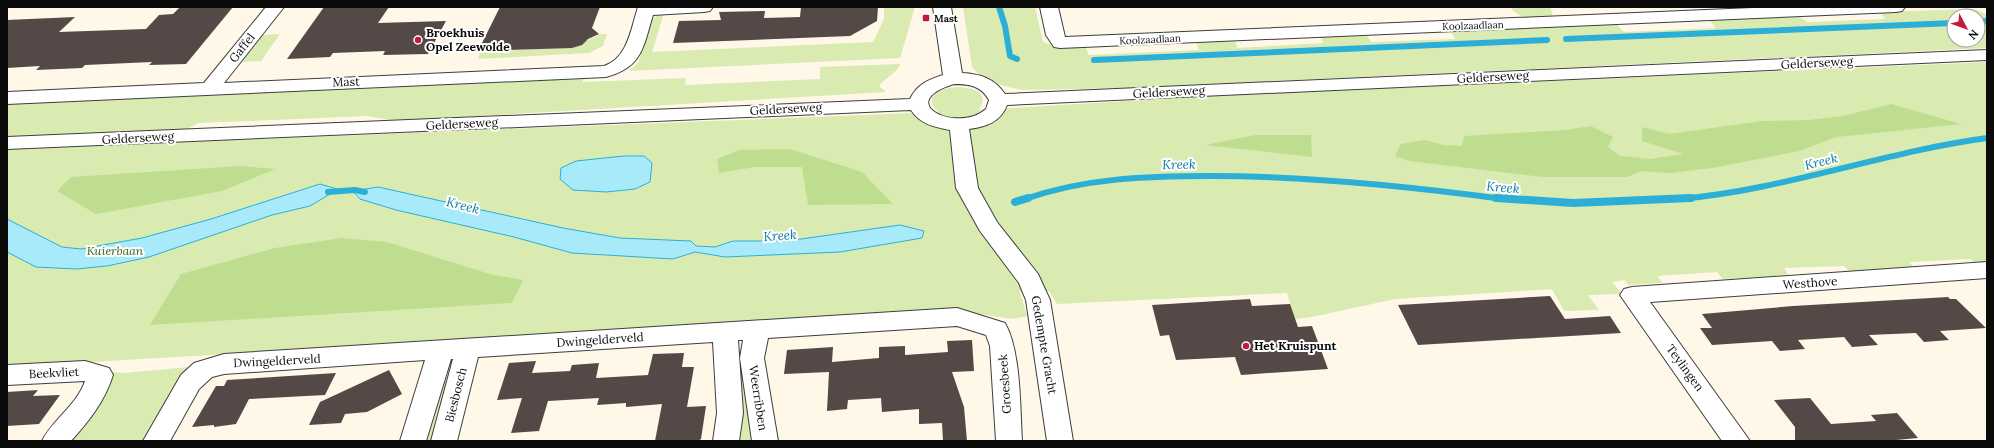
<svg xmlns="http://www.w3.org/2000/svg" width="1994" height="448" viewBox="0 0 1994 448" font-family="Lora,serif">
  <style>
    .green { fill: #d9ebb0; fill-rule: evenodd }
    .forest { fill: #bfdd8e }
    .water { fill: #a9eafa; stroke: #2cafd6 }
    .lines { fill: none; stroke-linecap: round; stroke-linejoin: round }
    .stream-far1 { stroke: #2cafd6; stroke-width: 6 }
    .stream { stroke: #2cafd6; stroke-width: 8 }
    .building { fill: #544946 }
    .minor-casing { stroke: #3e3e3e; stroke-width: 2 }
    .minor { fill: #fff; fill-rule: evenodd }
    .poi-dot { fill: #c31b3f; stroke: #fff; stroke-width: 1.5 }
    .labels { text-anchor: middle; stroke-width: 4; stroke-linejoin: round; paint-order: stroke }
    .far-poi-label { font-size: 10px; font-weight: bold; fill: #0b0b0b; stroke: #fff; text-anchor: start }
    .far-street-label { font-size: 10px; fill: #0b0b0b; stroke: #fff }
    .poi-label { font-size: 12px; font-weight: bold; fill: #0b0b0b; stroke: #fff; text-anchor: start }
    .street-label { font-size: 12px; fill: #0b0b0b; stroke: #fff }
    .park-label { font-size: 12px; font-style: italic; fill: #356518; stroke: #fff }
    .water-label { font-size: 13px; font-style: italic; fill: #0d7ba3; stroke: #fff }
  </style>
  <rect width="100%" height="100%" fill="#fff7e8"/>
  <path class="green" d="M 884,7 L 915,7 L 900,58 L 629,71 L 638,63 L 652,20 L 655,17 L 664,13 L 652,52 L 873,42 L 884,19 Z
    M 963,7 L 1035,7 L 1043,42 L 1054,46 L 1086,46 L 1088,55 L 1199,50 L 1196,42 L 1234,40 L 1238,48 L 1323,43 L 1320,36 L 1366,34 L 1371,42 L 1455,39 L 1450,30 L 1616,24 L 1624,32 L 1716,28 L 1708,19 L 1796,15 L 1808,22 L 1886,19 L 1879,12 L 1975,9 L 1987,15 L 1987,48 L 1124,88 L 1024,90 C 1006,87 984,82 972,67 ZM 1954,16 L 1978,16 L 1978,40 L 1954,40 Z
    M 1510,7 L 1550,7 L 1553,16 C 1538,21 1520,20 1510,7 Z
    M 280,34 L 261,61 L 239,62 L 261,35 Z
    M 601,34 L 607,34 L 603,46 L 589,53 L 478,59 L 480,52 L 572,47 Z
    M 1987,62 L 1987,264 L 1977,265 L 1970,259 L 1909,262 L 1915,268 L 1850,272 L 1844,266 L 1784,268 L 1789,276 L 1723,279 L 1717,272 L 1658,276 L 1662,283 L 1628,285 L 1625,280 L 1612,282 L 1622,294 L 1588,295 L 1599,310 L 1564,311 L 1552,289 L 1395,299 L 1312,317 L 1294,319 L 1287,293 L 1057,304 L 1049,291 L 1020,292 L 1027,316 L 1013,319 L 957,311 L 7,367 L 7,149 L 938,112 C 907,81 1005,78 978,110 L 1210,96 Z
    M 900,64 C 898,72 885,78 879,86 L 886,92 L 396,121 L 367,116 L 199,123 L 187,129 L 7,138 L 7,103 L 583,78 L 583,82 L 686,78 L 685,85 L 820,79 L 820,67 Z
    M 739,355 L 743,356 L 761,441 L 737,441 Z
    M 200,366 L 150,441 L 61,441 L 110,383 L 113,377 L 112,372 L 124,373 Z
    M 443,381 L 448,381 L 437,441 L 422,441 Z"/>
  <path class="forest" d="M 1891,104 L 1961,124 L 1837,137 L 1799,151 L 1712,168 L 1670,173 L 1641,171 L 1628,177 L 1542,177 L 1409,161 L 1395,156 L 1401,144 L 1425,140 L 1443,145 L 1462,146 L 1464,136 L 1566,130 L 1591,126 L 1613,137 L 1608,147 L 1620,156 L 1650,159 L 1684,154 L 1642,141 L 1642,127 L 1669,134 L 1763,121 L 1809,120 L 1843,116 Z
    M 1256,135 L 1311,135 L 1312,157 L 1205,145 Z
    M 790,149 L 862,172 L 893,204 L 808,205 L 802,167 L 755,167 L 719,173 L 717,159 L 740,150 Z
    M 241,166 L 275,169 L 222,191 L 96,214 L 57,191 L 71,177 Z
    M 342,238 L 387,242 L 493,275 L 523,280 L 512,303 L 150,325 L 181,274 L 275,248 Z"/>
  <path class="water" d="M 624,156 L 644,156 L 652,163 L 650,182 L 635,189 L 606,192 L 573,190 L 560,179 L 561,168 L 576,161 Z
    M 320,184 L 337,189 L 337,190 L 310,206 L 272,215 L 149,257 L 107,266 L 76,269 L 36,267 L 7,252 L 7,219 L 62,247 L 81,249 L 142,238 L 211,219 Z
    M 378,187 L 563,228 L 620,238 L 691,241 L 696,246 L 715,247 L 733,241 L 787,241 L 900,225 L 924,231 L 922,238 L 840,252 L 725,257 L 695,252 L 673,259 L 572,253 L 514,237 L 396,210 L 360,199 L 353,191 Z"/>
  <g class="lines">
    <path class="stream-far1" d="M 999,7 L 1005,26 L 1010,56 L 1017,59
      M 1978,22 L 1987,21
      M 1566,39 L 1954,23
      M 1094,60 L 1547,40
      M 328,192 L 355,190 L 365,192
      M 1025,199 C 1085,178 1147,176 1210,176 C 1309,176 1406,186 1503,199
      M 1679,199 C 1784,190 1883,152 1987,138"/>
    <path class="stream" d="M 1496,198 L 1573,203 L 1691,198
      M 1015,202 L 1028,198"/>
  </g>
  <path class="building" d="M 180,7 L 233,7 L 186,64 L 149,65 L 152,62 L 85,65 L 82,68 L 36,70 L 40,66 L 7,68 L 7,20 L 75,17 L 59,32 L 146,29 L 159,15 L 173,14 Z
    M 324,7 L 389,7 L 378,23 L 446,21 L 428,54 L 383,55 L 385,51 L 333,53 L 330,57 L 287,59 Z
    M 500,7 L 600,7 L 592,28 L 599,34 L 588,39 L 582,45 L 572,48 L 478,51 Z
    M 801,7 L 878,7 L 877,21 L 850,36 L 673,43 L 679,21 L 721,20 L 719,12 L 765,11 L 764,18 L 800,17 Z
    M 1550,296 L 1565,319 L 1610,316 L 1621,333 L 1418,345 L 1398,305 Z
    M 1948,297 L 1950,299 L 1956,299 L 1986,328 L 1940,331 L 1949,340 L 1924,342 L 1916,333 L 1869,335 L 1878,345 L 1852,347 L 1844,337 L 1798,340 L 1805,349 L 1780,351 L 1772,341 L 1712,345 L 1700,328 L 1712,328 L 1702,314 L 1793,306 Z
    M 1250,299 L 1252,306 L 1290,304 L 1298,327 L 1312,326 L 1328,369 L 1241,375 L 1235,357 L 1176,360 L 1169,335 L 1160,336 L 1152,305 Z
    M 972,340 L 974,371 L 952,372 L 964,407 L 967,441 L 943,441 L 942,423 L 919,424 L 919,409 L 882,412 L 881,398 L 848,400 L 847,409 L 827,411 L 829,372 L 784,374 L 787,350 L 833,347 L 832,362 L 879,358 L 879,347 L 905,346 L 905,355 L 948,352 L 947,341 Z
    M 684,353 L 682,367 L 694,367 L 687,407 L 706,406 L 701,439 L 698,441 L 655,441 L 662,404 L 626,407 L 626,403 L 597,405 L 599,398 L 548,401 L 539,431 L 511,433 L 522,398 L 497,400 L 509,363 L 536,361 L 532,373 L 570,371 L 572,365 L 599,363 L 596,378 L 648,375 L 653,354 Z
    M 389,370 L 402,394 L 367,412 L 345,414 L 341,423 L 309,425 L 320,402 Z
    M 336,373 L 325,395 L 249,399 L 236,424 L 214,427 L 214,425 L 192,427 L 216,386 L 224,386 L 227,380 Z
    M 38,390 L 33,396 L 60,395 L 39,424 L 7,426 L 7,392 Z
    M 1810,398 L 1831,424 L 1876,421 L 1871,415 L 1897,413 L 1918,438 L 1885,441 L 1795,441 L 1795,427 L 1774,400 Z"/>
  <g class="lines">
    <defs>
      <path id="minor" d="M 266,7 L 284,7 L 224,83 L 604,66 C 628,58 631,28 638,7 L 713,7 L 710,11 L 704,12 L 653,15 C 643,47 643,67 606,77 L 7,104 L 7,92 L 204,83 Z
        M 933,7 L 951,7 L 962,73 C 980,74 994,78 1005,94 L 1987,50 L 1987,60 L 1007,105 C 1001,122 985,127 969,129 L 978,188 L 997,222 L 1038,274 L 1050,300 L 1073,441 L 1047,441 L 1026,300 L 1019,283 L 980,231 L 956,188 L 950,130 C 934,127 920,124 911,110 L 7,149 L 7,137 L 910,99 C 917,84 928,80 943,75 ZM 954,84 C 970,84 981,86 989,100 L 986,109 C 958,134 892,103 954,84 Z
        M 1040,7 L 1058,7 L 1065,37 L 1776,7 L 1905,7 L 1902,11 L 1896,12 L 1060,48 L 1054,47 L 1046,35 Z
        M 1987,262 L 1987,278 L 1650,302 L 1750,441 L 1722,441 L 1620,295 L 1624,289 L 1632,287 Z
        M 957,308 L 1005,323 C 1021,351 1020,407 1022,441 L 996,441 L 990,346 L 986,335 L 957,326 L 768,338 L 764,358 L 778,441 L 752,441 L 740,358 L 743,340 L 738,340 L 743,413 L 739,441 L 713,441 L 717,413 L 713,342 L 478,357 L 457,441 L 431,441 L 453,359 L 451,359 L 426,441 L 400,441 L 425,360 L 224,374 L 212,377 L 199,389 L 170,441 L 143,441 L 181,375 L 194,363 L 224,354 Z
        M 85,361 L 109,368 L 113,375 C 105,401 89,421 71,441 L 42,441 C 53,419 77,405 85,381 L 7,385 L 7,365 Z"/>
    </defs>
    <use href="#minor" class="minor-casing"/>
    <use href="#minor" class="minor"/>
  </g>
  <g class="poi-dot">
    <rect x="922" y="14" width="8" height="8" rx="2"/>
    <circle cx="418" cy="40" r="4"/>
    <circle cx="1246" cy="346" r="4"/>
  </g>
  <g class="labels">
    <g class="far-poi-label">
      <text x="934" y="22">Mast</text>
    </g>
    <g class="far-street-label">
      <text transform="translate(1473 25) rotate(-2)" y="4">Koolzaadlaan</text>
      <text transform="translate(1150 39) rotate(-3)" y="4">Koolzaadlaan</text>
    </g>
    <g class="poi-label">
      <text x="426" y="37">Broekhuis<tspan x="426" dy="14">Opel Zeewolde</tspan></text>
      <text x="1254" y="350">Het Kruispunt</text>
    </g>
    <g class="street-label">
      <text transform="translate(242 48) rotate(-52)" y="4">Gaffel</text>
      <text transform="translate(1817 63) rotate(-3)" y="4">Gelderseweg</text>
      <text transform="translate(1493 77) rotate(-3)" y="4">Gelderseweg</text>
      <text transform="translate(346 82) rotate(-2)" y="4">Mast</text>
      <text transform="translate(1169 92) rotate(-3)" y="4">Gelderseweg</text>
      <text transform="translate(786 109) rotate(-3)" y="4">Gelderseweg</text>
      <text transform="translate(462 124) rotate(-3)" y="4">Gelderseweg</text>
      <text transform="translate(138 138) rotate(-3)" y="4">Gelderseweg</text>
      <text transform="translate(1810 283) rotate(-4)" y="4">Westhove</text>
      <text transform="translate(600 340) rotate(-4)" y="4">Dwingelderveld</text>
      <text transform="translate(1044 345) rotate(80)" y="4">Gedempte Gracht</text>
      <text transform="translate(277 361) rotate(-3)" y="4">Dwingelderveld</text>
      <text transform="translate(1685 368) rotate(54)" y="4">Teylingen</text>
      <text transform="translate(54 373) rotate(-3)" y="4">Beekvliet</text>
      <text transform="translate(1005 384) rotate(-94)" y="4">Groesbeek</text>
      <text transform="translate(456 395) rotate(-76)" y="4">Biesbosch</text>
      <text transform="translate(758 398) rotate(81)" y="4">Weerribben</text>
    </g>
    <g class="park-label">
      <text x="115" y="255">Kuierbaan</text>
    </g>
    <g class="water-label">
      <text transform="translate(1821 161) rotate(-14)" y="5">Kreek</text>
      <text transform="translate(1179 164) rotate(-1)" y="5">Kreek</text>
      <text transform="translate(1503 187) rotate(5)" y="5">Kreek</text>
      <text transform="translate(463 205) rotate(14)" y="5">Kreek</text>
      <text transform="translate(780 235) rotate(-4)" y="5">Kreek</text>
    </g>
  </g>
  <rect width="1994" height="448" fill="none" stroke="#0b0b0b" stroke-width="16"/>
  <g transform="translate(1966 28) rotate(131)"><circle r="19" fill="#ffffff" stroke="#9d9d9d"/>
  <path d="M0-3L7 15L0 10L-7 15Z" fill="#c31b3f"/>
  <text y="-6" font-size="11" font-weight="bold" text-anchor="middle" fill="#0b0b0b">N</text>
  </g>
</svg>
